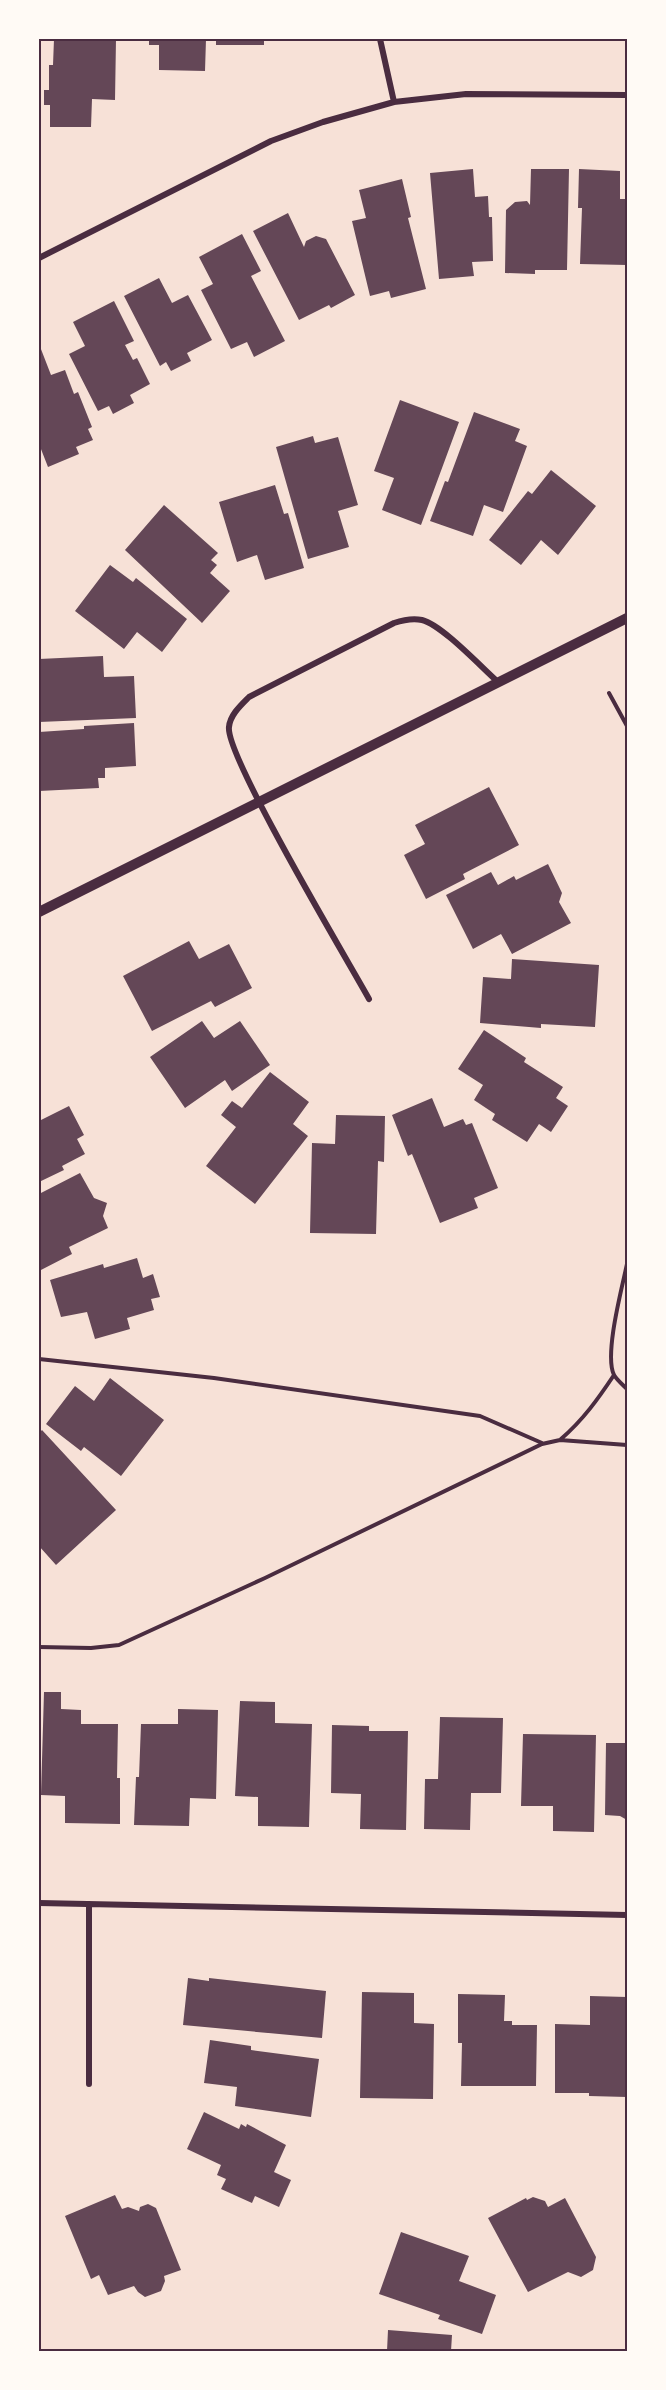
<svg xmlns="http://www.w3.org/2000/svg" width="666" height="2390" viewBox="0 0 666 2390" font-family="Jost,sans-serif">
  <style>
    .building { fill: #644757 }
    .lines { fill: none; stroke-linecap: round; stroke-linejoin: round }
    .path { stroke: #4a2c40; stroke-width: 4 }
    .minor { stroke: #4a2c40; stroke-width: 6 }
    .tertiary { stroke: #4a2c40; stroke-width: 10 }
    .neatline { fill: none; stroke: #4a2c40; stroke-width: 2 }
  </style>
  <rect width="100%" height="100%" fill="#f7e1d7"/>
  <path class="building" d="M 54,39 L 116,39 L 115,100 L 92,99 L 91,127 L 50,127 L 50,105 L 44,105 L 44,90 L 49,90 L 49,65 L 53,65 Z
    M 149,39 L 206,39 L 205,71 L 159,70 L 159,45 L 149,45 Z
    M 216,39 L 264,39 L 264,45 L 216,45 Z
    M 473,169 L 475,197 L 488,196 L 489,217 L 492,217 L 493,261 L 472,262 L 474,276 L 439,279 L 430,173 Z
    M 531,169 L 569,169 L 567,270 L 535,270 L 535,274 L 505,273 L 506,210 L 515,202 L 527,201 L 530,205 Z
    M 579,169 L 620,171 L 620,199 L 627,199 L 627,265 L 580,264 L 582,208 L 578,208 Z
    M 402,179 L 411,217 L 408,218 L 426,289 L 391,298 L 389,291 L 370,296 L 352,221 L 366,218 L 359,190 Z
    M 288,213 L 304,247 L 306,241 L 316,236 L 326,239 L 355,295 L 331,308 L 329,305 L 299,320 L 253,231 Z
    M 242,234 L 261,271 L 251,276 L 285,341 L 254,357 L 247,342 L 231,349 L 201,290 L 213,284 L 199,257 Z
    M 159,278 L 172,303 L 188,295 L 212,340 L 187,353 L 191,361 L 171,371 L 166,362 L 160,366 L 124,296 Z
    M 114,301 L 134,341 L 125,345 L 133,360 L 137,358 L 150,384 L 130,395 L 134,403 L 113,414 L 109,406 L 98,411 L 69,354 L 85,346 L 73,322 Z
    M 39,344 L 51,375 L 65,370 L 74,394 L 78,392 L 92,427 L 88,429 L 93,440 L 76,447 L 79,454 L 48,467 L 39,444 Z
    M 400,400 L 459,422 L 421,525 L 382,510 L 394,478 L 374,471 Z
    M 474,412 L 520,429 L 515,441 L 527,446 L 503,512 L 484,505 L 473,536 L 430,521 L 445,481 L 448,482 Z
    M 313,436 L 315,443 L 338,437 L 358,505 L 338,511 L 349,547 L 308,559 L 276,447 Z
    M 551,470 L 596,506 L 558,555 L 541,540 L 521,565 L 489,540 L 528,491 L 532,494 Z
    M 275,485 L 284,514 L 288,513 L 304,568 L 265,580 L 257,555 L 237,562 L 219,502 Z
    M 164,505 L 218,553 L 211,560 L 217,565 L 210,573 L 230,591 L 202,623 L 125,550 Z
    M 110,565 L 133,582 L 136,578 L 187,619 L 162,652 L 137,632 L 124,649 L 75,611 Z
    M 103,656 L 104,677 L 134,676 L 136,718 L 39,722 L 39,659 Z
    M 134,723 L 136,766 L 105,768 L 105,778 L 98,778 L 99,788 L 39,791 L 39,732 L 84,729 L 84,726 Z
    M 489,787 L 519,845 L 463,874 L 465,879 L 426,899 L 404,855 L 425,844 L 415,825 Z
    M 548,864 L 562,893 L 559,902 L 571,923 L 512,954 L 501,934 L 473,949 L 446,895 L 491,872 L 498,885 L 514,876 L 516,880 Z
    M 189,941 L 199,959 L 229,944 L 252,988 L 215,1007 L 211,1001 L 152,1031 L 123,976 Z
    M 512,959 L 599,965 L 595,1027 L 541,1024 L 541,1028 L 480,1023 L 483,977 L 511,979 Z
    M 202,1021 L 214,1038 L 240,1021 L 270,1065 L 232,1091 L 225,1080 L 185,1108 L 150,1057 Z
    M 484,1030 L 526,1058 L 524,1062 L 563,1087 L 556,1098 L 568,1106 L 551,1132 L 539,1124 L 527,1142 L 492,1120 L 495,1114 L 474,1100 L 483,1085 L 458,1069 Z
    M 270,1072 L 309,1102 L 293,1124 L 308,1136 L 255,1204 L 206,1166 L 236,1127 L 221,1115 L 232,1101 L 242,1108 Z
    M 432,1098 L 444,1127 L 463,1119 L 466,1125 L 472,1123 L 498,1188 L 474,1198 L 478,1208 L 440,1223 L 412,1154 L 408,1156 L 392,1115 Z
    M 69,1106 L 84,1135 L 77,1139 L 85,1154 L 62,1166 L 64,1170 L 39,1182 L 39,1121 Z
    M 336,1115 L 385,1116 L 384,1162 L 378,1161 L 376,1234 L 310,1233 L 312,1143 L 335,1144 Z
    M 80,1173 L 94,1198 L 107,1203 L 103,1216 L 108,1228 L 69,1247 L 72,1254 L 39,1271 L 39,1194 Z
    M 137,1258 L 143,1278 L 153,1274 L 160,1297 L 151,1299 L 154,1310 L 127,1318 L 130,1329 L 95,1339 L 87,1312 L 61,1317 L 50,1280 L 103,1264 L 104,1268 Z
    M 110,1378 L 164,1420 L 121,1476 L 84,1447 L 81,1451 L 46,1424 L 75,1386 L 94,1401 Z
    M 42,1430 L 116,1510 L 56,1565 L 39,1546 L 39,1433 Z
    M 44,1692 L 61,1692 L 61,1709 L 81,1710 L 81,1724 L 118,1724 L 117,1778 L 120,1778 L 120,1824 L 65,1823 L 65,1796 L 41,1795 Z
    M 240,1701 L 275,1702 L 275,1723 L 312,1724 L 309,1827 L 258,1826 L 258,1797 L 235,1796 Z
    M 178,1709 L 218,1710 L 216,1799 L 190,1798 L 189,1826 L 134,1825 L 136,1777 L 139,1777 L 141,1724 L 178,1724 Z
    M 440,1717 L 503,1718 L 501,1793 L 471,1793 L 470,1830 L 424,1829 L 425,1779 L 438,1779 Z
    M 332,1725 L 369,1726 L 369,1731 L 408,1731 L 406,1830 L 360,1829 L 361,1794 L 331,1793 Z
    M 523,1734 L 596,1735 L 594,1832 L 553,1831 L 553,1806 L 521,1806 Z
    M 606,1743 L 627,1743 L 627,1820 L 620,1816 L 605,1815 Z
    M 188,1978 L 209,1981 L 209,1978 L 326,1991 L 322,2038 L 183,2025 Z
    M 362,1992 L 414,1993 L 414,2023 L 434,2024 L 433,2099 L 360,2098 Z
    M 458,1994 L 505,1995 L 504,2021 L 512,2021 L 512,2025 L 537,2025 L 536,2086 L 461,2086 L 462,2043 L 458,2043 Z
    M 590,1996 L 627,1997 L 627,2097 L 589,2096 L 589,2093 L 555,2093 L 555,2024 L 590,2025 Z
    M 210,2040 L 251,2046 L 251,2050 L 319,2059 L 311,2117 L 235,2106 L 237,2087 L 204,2083 Z
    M 204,2112 L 239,2129 L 241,2124 L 246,2127 L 247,2124 L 286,2145 L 274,2172 L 291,2180 L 279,2207 L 255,2196 L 252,2203 L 221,2189 L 226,2179 L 217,2175 L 221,2165 L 187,2149 Z
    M 115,2195 L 122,2209 L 128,2207 L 139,2211 L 140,2207 L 148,2204 L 156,2208 L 181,2270 L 164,2276 L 165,2281 L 161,2291 L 145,2297 L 138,2292 L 134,2286 L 108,2295 L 99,2275 L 91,2279 L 65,2216 Z
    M 533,2197 L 545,2201 L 548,2207 L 565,2198 L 596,2257 L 593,2270 L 581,2277 L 568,2272 L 528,2292 L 488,2218 L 526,2198 L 527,2200 Z
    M 401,2232 L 469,2256 L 459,2281 L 496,2295 L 482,2334 L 438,2319 L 440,2315 L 379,2294 Z
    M 388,2330 L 452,2335 L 451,2351 L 387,2351 Z"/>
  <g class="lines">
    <path class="path" d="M 609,693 L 627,726
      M 627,1264 C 622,1288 604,1355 614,1375 C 617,1380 623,1385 627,1389
      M 39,1359 L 214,1378 L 480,1416 L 542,1443
      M 561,1439 C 583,1420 598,1399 614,1375
      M 39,1647 L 91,1648 L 119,1645 L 265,1578 L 542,1444 L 560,1440 L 627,1445"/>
    <path class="minor" d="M 380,39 L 394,102
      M 39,258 L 271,141 L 323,122 L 394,102 L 466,94 L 627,95
      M 369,999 C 348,961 225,755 229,727 C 230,715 241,705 249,697 L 394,623 C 403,620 412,618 422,620 C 442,625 481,667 498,682
      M 39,1903 L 627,1915
      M 89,1904 L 89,2084"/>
    <path class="tertiary" d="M 39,912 L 627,618"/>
  </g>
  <rect width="666" height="2390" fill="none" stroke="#fffaf5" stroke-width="81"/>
  <rect x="40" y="40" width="586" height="2310" class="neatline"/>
</svg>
